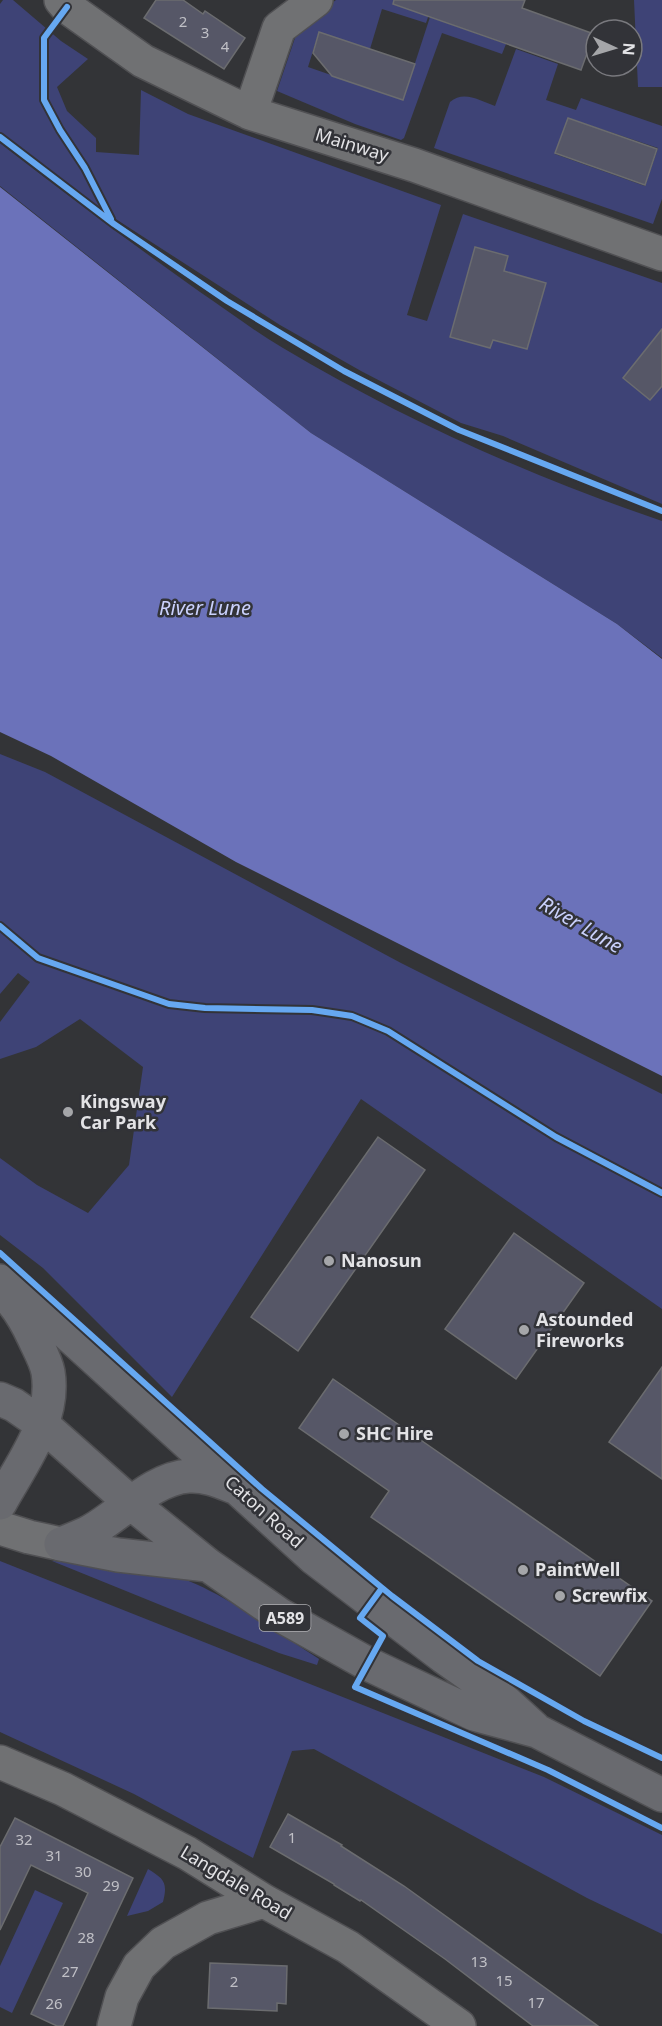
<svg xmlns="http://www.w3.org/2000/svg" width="662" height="2026" viewBox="0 0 662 2026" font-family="'Noto Sans',sans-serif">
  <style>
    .green { fill: #3e4376; fill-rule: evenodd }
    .water { fill: #6b72ba }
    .building { fill: #565767; stroke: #6b6c6f; stroke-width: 1.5 }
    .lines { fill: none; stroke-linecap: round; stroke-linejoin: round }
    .minor-casing { stroke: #505053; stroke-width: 36 }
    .major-casing { stroke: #505053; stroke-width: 36 }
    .minor { stroke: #707173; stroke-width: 33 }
    .major { stroke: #696a6f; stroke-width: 33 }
    .cycleway-casing { stroke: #323338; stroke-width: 10 }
    .cycleway { stroke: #66a8f1; stroke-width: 6 }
    .poi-dot { fill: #a5a6a9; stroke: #323338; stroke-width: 2 }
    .labels { text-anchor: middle; stroke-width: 5; stroke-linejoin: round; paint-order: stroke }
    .number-label { font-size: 15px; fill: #c0c0c6 }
    .shield { fill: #323338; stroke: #aeaeb2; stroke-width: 1.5 }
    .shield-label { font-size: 16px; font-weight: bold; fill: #e3e3e6 }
    .street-label { font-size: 18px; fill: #e3e3e6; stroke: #323338 }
    .poi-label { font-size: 18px; font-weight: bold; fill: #e3e3e6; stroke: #323338; text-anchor: start }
    .water-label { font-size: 20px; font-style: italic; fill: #cad1fc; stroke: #323338 }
  </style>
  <rect width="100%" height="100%" fill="#333437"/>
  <path class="green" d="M 3,0 L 13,0 L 61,41 L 88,59 L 57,87 L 67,111 L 96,138 L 96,152 L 139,155 L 141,90 L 188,114 L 441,205 L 407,315 L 427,321 L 463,214 L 662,283 L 662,504 L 503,436 L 461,423 L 361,371 L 280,325 L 97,207 L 0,132 L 0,4 Z
    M 336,0 L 434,0 L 426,23 L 382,9 L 370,49 L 319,32 L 308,67 L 403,100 L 430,17 L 506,44 L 502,54 L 442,33 L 404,138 L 401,140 L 355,124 L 277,91 L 296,35 L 304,23 Z
    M 634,0 L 662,0 L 662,87 L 638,87 Z
    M 516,49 L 558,64 L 546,100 L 576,110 L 581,98 L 662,126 L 662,199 L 653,224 L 434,148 L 450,102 C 464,90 480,101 495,106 ZM 568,118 L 658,148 L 645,186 L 555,154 Z
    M 0,143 C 66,194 132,244 200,292 C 227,310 254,331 283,348 C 402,419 530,476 662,521 L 662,658 L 617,624 L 311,433 L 0,186 Z
    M 0,754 L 45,772 L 401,963 L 662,1094 L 662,1309 L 361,1099 L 172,1397 L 43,1268 L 0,1235 L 0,1158 L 37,1185 L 88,1213 L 129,1165 L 143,1067 L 80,1019 L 36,1047 L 0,1059 L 0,1022 L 30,982 L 18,973 L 0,994 Z
    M 0,1561 L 544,1777 L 662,1835 L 662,1934 L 587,1898 L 314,1749 L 292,1751 L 253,1858 L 134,1794 L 0,1732 Z
    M 52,1561 C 86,1563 120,1563 153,1570 C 206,1579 274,1630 319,1659 L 317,1665 L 279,1653 Z
    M 148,1869 C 164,1879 168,1882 163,1902 L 148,1911 L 127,1916 Z
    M 35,1890 L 63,1903 L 12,2013 L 0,2007 L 0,1966 Z"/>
  <path class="water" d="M 0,187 L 311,433 L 617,624 L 662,659 L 662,1076 L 236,862 L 51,756 L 0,732 Z"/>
  <path class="building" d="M 156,0 L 183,0 L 203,14 L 205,11 L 245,38 L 224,69 L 144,18 Z
    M 394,0 L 525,0 L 522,8 L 594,34 L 581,70 L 393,4 Z
    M 319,32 L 415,64 L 403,100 L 332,76 L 313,53 Z
    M 568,118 L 657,149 L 645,185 L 555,153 Z
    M 475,247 L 508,256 L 504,271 L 546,283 L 527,349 L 493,340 L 490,348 L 450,337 Z
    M 662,329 L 662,386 L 650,400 L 623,378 Z
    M 378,1137 L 425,1170 L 298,1351 L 251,1317 Z
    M 514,1233 L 584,1283 L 516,1379 L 445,1329 Z
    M 662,1367 L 662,1479 L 609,1442 Z
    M 333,1379 L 652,1601 L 600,1676 L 371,1517 L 389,1491 L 299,1428 Z
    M 288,1814 L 342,1845 L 341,1846 L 404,1886 L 598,2026 L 533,2026 L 445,1959 L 361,1900 L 360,1901 L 334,1885 L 334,1884 L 270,1847 Z
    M 15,1818 L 133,1878 L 63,2026 L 57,2026 L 31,2014 L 88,1893 L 31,1865 L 0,1930 L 0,1847 Z
    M 210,1963 L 287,1966 L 286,2004 L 277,2003 L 277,2011 L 208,2008 Z"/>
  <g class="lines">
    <defs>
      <path id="minor" d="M 61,0 L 67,7 L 143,61 L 250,113 L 414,165 L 662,254
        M 250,113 L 279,28 L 316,0
        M 0,1528 L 29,1537 L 61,1544
        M 0,1762 L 63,1789 L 187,1853 L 264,1901 L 348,1947 L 459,2026
        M 114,2026 L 122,1997 L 139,1966 L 163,1943 L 208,1918 L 264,1901"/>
      <path id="major" d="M 0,1281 L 48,1316 L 314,1558 L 444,1657 L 499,1696 L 534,1728
        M 0,1399 L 14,1405 L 43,1425 L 131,1503 L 208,1565 L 280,1615 L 368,1664 L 474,1714 L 537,1731 L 662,1795
        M 0,1503 C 22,1463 56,1420 48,1372 C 46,1361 39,1349 34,1338 C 27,1323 19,1308 7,1296
        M 61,1544 C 71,1540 82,1536 91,1531 C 121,1514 153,1478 189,1476 C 205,1475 219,1481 234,1487
        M 61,1544 L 118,1555 L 208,1565"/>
    </defs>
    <use href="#minor" class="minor-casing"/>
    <use href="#major" class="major-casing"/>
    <use href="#minor" class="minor"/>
    <use href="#major" class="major"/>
    <defs>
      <path id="cycleway" d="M 67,7 L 44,38 L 44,100 L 60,130 L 85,168 L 111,219
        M 0,137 L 114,224 L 227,301 L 344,371 L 459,430 L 662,511
        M 0,926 L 38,958 L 169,1004 L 205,1008 L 312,1010 L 352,1016 L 388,1031 L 556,1137 L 662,1193
        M 0,1253 L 262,1489 L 392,1596 L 478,1661 L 584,1721 L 662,1758
        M 382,1588 L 360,1618 L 383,1636 L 355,1687 L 548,1770 L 662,1828"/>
    </defs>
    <use href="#cycleway" class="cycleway-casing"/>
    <use href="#cycleway" class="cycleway"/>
  </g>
  <g class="poi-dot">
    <circle cx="68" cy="1112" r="6"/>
    <circle cx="329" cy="1261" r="6"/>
    <circle cx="524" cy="1330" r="6"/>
    <circle cx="344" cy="1434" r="6"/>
    <circle cx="523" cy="1570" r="6"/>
    <circle cx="560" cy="1596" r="6"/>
  </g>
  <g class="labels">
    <g class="number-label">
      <text x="183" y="27">2</text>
      <text x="205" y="38">3</text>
      <text x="225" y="52">4</text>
      <text x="292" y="1843">1</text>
      <text x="24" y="1845">32</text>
      <text x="54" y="1861">31</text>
      <text x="83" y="1877">30</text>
      <text x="111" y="1891">29</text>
      <text x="86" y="1943">28</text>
      <text x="479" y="1967">13</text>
      <text x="70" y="1977">27</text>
      <text x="504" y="1986">15</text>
      <text x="234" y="1987">2</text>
      <text x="536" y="2008">17</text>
      <text x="54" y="2009">26</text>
    </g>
    <rect class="shield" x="259.5" y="1605" width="51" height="26" rx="4.5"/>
    <g class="shield-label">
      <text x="285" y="1624">A589</text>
    </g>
    <g class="street-label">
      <text transform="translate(352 145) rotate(17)" y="6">Mainway</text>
      <text transform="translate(264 1512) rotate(42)" y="6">Caton Road</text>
      <text transform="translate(236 1883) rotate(31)" y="6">Langdale Road</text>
    </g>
    <g class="poi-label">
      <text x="80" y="1108">Kingsway<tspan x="80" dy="21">Car Park</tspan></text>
      <text x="341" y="1267">Nanosun</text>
      <text x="536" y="1326">Astounded<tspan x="536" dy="21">Fireworks</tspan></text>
      <text x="356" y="1440">SHC Hire</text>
      <text x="535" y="1576">PaintWell</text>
      <text x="572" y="1602">Screwfix</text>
    </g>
    <g class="water-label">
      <text x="205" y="615">River Lune</text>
      <text transform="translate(581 925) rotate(30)" y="7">River Lune</text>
    </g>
  </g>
  <g transform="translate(614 48) rotate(94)"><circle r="28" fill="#323338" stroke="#79797e" stroke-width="1.5"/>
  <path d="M0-4.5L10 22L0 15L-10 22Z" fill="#a5a6a9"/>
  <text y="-9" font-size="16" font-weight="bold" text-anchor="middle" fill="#e3e3e6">N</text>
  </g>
</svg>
